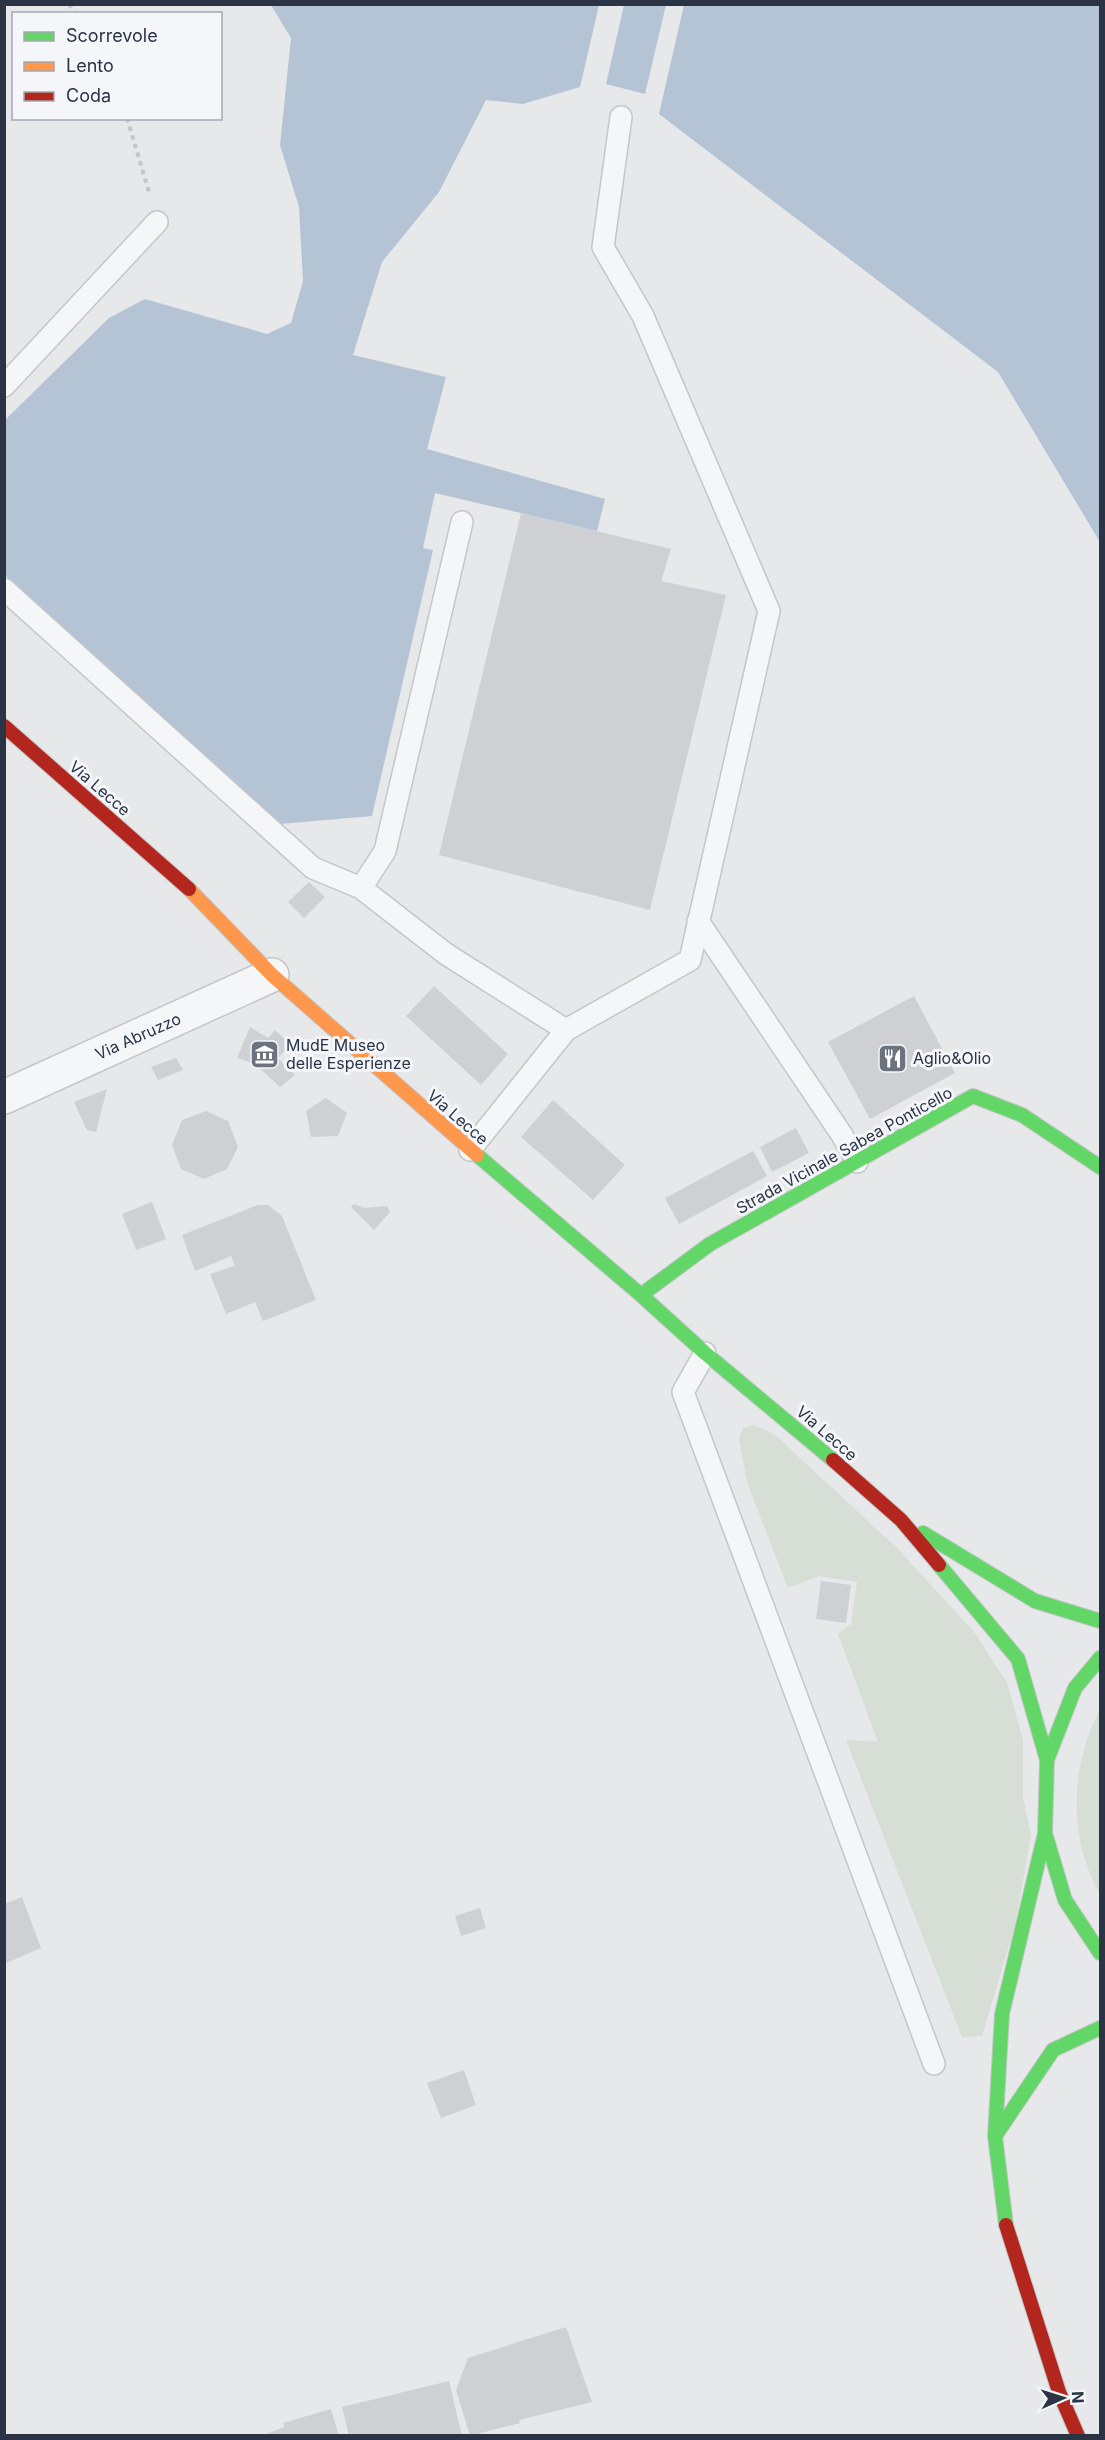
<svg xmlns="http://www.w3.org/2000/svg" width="1105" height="2440" viewBox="0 0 1105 2440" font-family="Inter,sans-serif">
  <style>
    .green { fill: #d6ded6 }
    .water { fill: #b4c4d5 }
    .building { fill: #ced0d3 }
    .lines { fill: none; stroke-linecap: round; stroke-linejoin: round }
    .lane-casing { stroke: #c4c6c8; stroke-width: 24 }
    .street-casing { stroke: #c4c6c8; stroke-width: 36 }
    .fast-casing { stroke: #c4c6c8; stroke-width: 16 }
    .slow-casing { stroke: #c4c6c8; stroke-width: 16 }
    .jam-casing { stroke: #c4c6c8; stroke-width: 16 }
    .path { stroke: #c5c6ca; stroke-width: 4; stroke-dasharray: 4.5 4.5; stroke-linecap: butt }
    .lane { stroke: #f5f6f7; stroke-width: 21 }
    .street { stroke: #f5f6f7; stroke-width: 33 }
    .fast { stroke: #63d668; stroke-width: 14 }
    .slow { stroke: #ff974d; stroke-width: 14 }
    .jam { stroke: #b3261e; stroke-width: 14 }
    .labels { text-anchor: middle; stroke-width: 6; stroke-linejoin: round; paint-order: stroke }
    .street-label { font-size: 16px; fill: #2b3445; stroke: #f4f6f9 }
    .poi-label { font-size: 16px; fill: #2b3445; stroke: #f4f6f9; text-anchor: start }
  </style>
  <rect width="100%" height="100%" fill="#e6e8ea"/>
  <path class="green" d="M 754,1425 L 774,1434 L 897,1548 L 975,1633 L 1007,1683 L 1023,1740 L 1023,1797 L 1031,1836 L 1015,1925 L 982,2036 L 962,2037 L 846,1740 L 878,1742 L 838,1634 L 851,1624 L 857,1582 L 819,1576 L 788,1588 L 748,1485 L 739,1440 L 743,1428 Z
    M 1100,1710 L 1100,1894 C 1068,1840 1070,1764 1100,1710 Z"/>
  <path class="water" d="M 271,5 L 599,5 L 580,87 L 523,104 L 486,100 L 439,192 L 382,262 L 353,355 L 446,377 L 427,449 L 605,499 L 597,531 L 435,493 L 423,548 L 433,550 L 372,816 L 280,824 L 5,575 L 5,420 L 109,318 L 145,299 L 267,334 L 291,323 L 303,281 L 299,207 L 280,145 L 291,38 Z
    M 624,5 L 666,5 L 645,94 L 606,84 Z
    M 684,5 L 1100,5 L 1100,542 L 998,372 L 659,114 Z"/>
  <path class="building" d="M 521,513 L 671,549 L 661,581 L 726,595 L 650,910 L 439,855 Z
    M 309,882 L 325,897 L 304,918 L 288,902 Z
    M 434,986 L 508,1054 L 481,1085 L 406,1016 Z
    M 914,996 L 955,1073 L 870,1119 L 828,1042 Z
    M 250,1027 L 268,1038 L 275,1030 L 291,1045 L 278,1058 L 295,1075 L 280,1087 L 255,1064 L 237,1058 Z
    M 176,1058 L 183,1070 L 158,1080 L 151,1067 Z
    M 107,1089 L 96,1132 L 87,1130 L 74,1102 Z
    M 326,1098 L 347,1113 L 338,1136 L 311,1137 L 306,1111 Z
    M 553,1100 L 625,1165 L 593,1200 L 521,1137 Z
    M 206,1111 L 228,1121 L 238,1147 L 227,1169 L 204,1179 L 181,1169 L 172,1145 L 182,1120 Z
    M 796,1128 L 809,1153 L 772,1172 L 760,1147 Z
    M 753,1151 L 767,1176 L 679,1224 L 665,1198 Z
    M 152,1202 L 166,1239 L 136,1250 L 122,1214 Z
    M 354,1204 L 365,1208 L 387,1206 L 390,1212 L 374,1230 L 351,1207 Z
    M 258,1205 L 268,1205 L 282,1216 L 316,1300 L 263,1321 L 255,1302 L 226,1314 L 210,1274 L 235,1266 L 231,1256 L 195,1271 L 182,1235 Z
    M 821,1581 L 851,1585 L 846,1623 L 816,1619 Z
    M 22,1897 L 41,1948 L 4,1964 L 4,1904 Z
    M 480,1908 L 486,1928 L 461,1936 L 455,1916 Z
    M 464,2070 L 476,2105 L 441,2118 L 427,2083 Z
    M 566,2327 L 592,2402 L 519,2420 L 520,2423 L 470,2436 L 456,2390 L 468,2358 Z
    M 449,2381 L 462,2436 L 349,2436 L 342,2407 Z
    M 331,2409 L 339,2436 L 262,2436 L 284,2427 L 283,2423 Z"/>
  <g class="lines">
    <defs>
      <path id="lane" d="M 4,386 L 157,222
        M 4,589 L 313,868 L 361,888 L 446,954 L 566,1030
        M 361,888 L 385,851 L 462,522
        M 698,921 L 842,1135 L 857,1162
        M 470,1150 L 566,1030 L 690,960 L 769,611 L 643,316 L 603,247 L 621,117
        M 705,1353 L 683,1392 L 934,2064"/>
      <path id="street" d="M 4,1097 L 272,975"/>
      <path id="fast" d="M 477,1155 L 641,1295 L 705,1353 L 833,1460
        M 641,1295 L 710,1244 L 973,1096 L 1022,1115 L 1100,1167
        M 923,1533 L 1035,1601 L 1100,1621
        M 939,1565 L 1018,1659 L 1047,1760
        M 1100,1658 L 1075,1688 L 1047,1760 L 1045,1833 L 1065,1900 L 1100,1953
        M 995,2136 L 1053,2050 L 1100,2028
        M 1006,2225 L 995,2136 L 1002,2014 L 1045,1833"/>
      <path id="slow" d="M 189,889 L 272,975 L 477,1155"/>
      <path id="jam" d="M 4,726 L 189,889
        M 833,1460 L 901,1520 L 939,1565
        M 1006,2225 L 1059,2392 L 1078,2436"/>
    </defs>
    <use href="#lane" class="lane-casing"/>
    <use href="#street" class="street-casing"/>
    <use href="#fast" class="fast-casing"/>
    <use href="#slow" class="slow-casing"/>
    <use href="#jam" class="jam-casing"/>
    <path class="path" d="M 69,4 L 76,14
      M 127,118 L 149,192"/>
    <use href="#lane" class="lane"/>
    <use href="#street" class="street"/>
    <use href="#fast" class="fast"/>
    <use href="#slow" class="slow"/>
    <use href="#jam" class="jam"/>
  </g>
  <defs>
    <symbol id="museum-square" viewBox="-11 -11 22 22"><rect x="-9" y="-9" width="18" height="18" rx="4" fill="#6c737f" stroke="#f4f6f9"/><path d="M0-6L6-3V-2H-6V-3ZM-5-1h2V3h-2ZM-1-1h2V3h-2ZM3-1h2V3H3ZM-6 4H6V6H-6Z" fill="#fff"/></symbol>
    <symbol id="restaurant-square" viewBox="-11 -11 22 22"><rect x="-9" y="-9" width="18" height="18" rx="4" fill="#6c737f" stroke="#f4f6f9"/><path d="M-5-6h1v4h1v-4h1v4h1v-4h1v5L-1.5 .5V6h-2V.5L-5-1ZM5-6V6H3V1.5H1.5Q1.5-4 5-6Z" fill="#fff"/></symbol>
  </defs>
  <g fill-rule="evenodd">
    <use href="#museum-square" x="248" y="1038" width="33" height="33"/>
    <use href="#restaurant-square" x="876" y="1042" width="33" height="33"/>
  </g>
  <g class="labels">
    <g class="street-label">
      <text transform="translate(100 788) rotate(41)" y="6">Via Lecce</text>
      <text transform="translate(138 1036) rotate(-24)" y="6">Via Abruzzo</text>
      <text transform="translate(458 1117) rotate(41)" y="6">Via Lecce</text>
      <text transform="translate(844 1150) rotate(-29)" y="6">Strada Vicinale Sabea Ponticello</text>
      <text transform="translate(827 1433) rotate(41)" y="6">Via Lecce</text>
    </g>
    <g class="poi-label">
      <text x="286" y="1051">MudE Museo<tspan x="286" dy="18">delle Esperienze</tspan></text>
      <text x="913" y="1064">Aglio&amp;Olio</text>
    </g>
  </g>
  <rect width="1105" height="2440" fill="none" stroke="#2b3445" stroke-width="12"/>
  <rect x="12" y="12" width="210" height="108" fill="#f4f6f9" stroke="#a4a8b1" stroke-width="1.5"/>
  <rect x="24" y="32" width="30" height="9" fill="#63d668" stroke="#a4a8b1" stroke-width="1.5"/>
  <text x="66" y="42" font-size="18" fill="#2b3445">Scorrevole</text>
  <rect x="24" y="62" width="30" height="9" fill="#ff974d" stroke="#a4a8b1" stroke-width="1.5"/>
  <text x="66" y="72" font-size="18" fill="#2b3445">Lento</text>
  <rect x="24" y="92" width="30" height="9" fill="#b3261e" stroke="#a4a8b1" stroke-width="1.5"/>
  <text x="66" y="102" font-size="18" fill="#2b3445">Coda</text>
  <g transform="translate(1063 2398) rotate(87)" stroke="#f4f6f9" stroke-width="4.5" paint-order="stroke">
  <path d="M0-4.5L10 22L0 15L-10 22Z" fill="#2b3445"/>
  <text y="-9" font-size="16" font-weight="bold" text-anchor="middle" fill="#2b3445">N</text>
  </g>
</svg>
